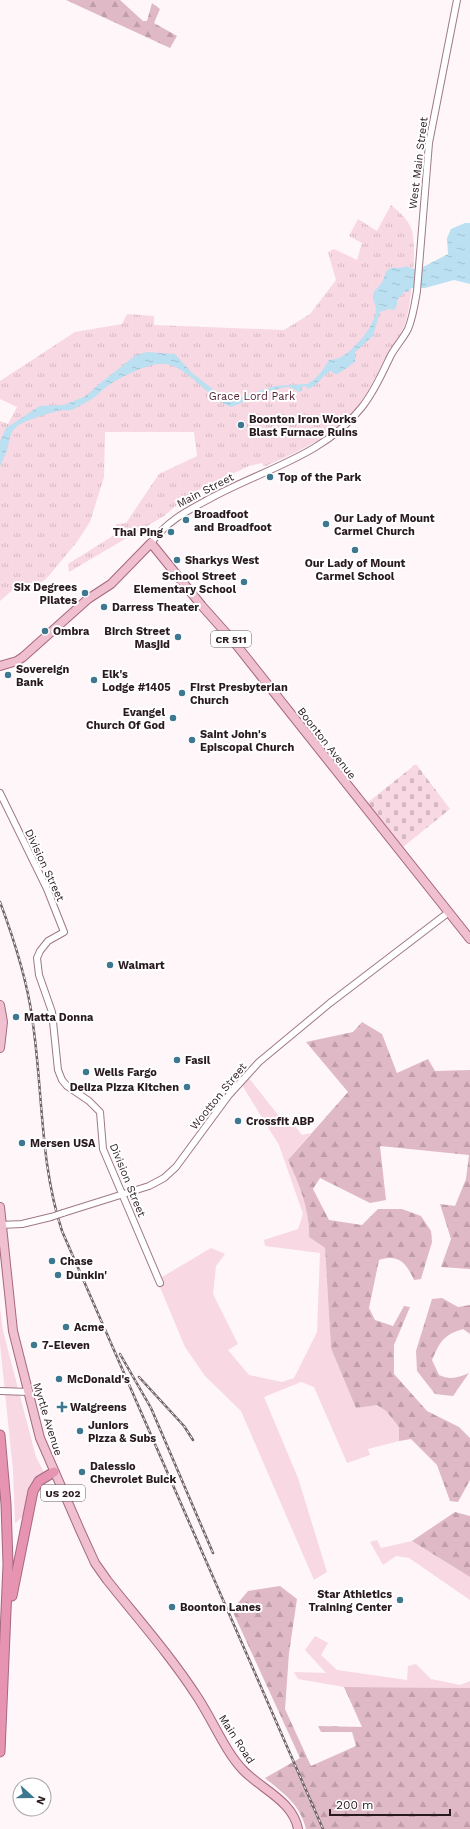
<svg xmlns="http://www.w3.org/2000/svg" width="470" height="1829" viewBox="0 0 470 1829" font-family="'Work Sans',sans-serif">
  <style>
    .grass { fill: #f8d8e2 }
    .forest { fill: url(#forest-firs) }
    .cemetery { fill: url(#cemetery-stones) }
    .park { fill: url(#park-tufts) }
    .water { fill: url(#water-ripples) }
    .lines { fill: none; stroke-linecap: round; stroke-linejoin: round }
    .tertiary-casing { stroke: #9f7985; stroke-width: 8 }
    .primary-casing { stroke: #a4697e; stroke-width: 10 }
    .motorway-casing { stroke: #a4697e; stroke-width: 11 }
    .tertiary { stroke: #fff; stroke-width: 6 }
    .primary { stroke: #f0bfd0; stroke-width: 8 }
    .motorway { stroke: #e694b1; stroke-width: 9 }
    .rail-casing { stroke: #716468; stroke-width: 2.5 }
    .rail { stroke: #fff; stroke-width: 1; stroke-dasharray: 3; stroke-linecap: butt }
    .tertiary-bridge-casing { stroke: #9f7985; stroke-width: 8; stroke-linecap: butt }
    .tertiary-bridge { stroke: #fff; stroke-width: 6 }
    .poi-dot { fill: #3d7890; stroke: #fff; stroke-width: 1.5 }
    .labels { text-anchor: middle; stroke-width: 4; stroke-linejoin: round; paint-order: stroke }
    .shield { fill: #fff; stroke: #695f62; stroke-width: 1 }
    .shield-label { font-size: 10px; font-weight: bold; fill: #291a1f }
    .street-label { font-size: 11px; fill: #291a1f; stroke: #fff }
    .park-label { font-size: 11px; fill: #542437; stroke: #fff }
    .poi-label { font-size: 11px; font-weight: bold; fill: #291a1f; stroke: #fff; text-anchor: start }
  </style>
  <defs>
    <pattern id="forest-firs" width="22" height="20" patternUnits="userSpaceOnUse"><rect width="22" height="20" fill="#dfb9c5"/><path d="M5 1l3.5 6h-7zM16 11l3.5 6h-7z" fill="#bf9ea9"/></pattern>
    <pattern id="cemetery-stones" width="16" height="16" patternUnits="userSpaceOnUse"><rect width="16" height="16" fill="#f8d8e2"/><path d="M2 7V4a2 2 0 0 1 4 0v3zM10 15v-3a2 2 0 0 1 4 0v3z" fill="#d5b9c1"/></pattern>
    <pattern id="park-tufts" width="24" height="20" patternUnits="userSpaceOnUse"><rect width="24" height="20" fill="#f8d8e2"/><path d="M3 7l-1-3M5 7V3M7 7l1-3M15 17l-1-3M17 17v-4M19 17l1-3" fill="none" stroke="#d5b9c1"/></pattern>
    <pattern id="water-ripples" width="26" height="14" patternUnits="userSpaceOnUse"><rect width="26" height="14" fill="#bae0f2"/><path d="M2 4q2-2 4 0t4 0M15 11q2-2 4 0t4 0" fill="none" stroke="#a0c0cf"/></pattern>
  </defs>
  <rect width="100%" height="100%" fill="#fff6f9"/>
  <path class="grass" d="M 249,1078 L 278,1115 L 288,1117 L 302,1135 L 311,1133 L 288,1160 C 299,1184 310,1210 309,1237 L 325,1248 L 331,1348 L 377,1405 L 386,1411 L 399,1427 L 399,1441 L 368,1449 L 370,1455 L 347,1463 L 314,1387 L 301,1382 L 264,1397 L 298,1478 L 327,1572 L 314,1580 L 241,1411 L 205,1376 L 185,1347 L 157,1280 L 211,1248 L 225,1254 L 216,1266 L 213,1294 L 238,1344 L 228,1350 L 249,1375 L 282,1382 L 294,1378 L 317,1332 L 320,1253 L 265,1246 L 264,1240 L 298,1229 L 303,1214 L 279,1145 L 242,1085 Z
    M 0,1308 L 3,1331 L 36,1457 L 44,1472 L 36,1481 L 24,1516 L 15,1523 L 13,1471 L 0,1344 Z
    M 377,1540 L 381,1548 L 412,1541 L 470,1577 L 470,1600 L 409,1558 L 396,1556 L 383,1565 L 370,1542 Z
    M 315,1636 L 328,1643 L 321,1655 L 337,1670 L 407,1680 L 408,1666 L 416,1664 L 431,1679 L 460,1685 L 470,1681 L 470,1688 L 344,1687 L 298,1679 L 294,1672 L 326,1673 L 305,1650 Z"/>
  <path class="forest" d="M 66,0 L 120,0 L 143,21 L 147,21 L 152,3 L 160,9 L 154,23 L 177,36 L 170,48 Z
    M 362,1022 L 382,1034 L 397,1073 L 428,1059 L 435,1071 L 470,1070 L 470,1269 L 441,1267 L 451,1239 L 440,1204 L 455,1206 L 466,1179 L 469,1155 L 380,1146 L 386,1200 L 370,1203 L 320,1178 L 313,1189 L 329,1220 L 362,1225 L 378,1209 L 402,1209 L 421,1216 L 431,1231 L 432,1242 L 421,1279 L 414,1280 C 406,1262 398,1254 379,1260 L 369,1308 L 375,1320 L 393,1326 L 404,1306 L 410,1307 L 394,1345 L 394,1374 L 427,1411 L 459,1427 L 470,1438 L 470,1480 L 458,1502 L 450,1501 L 437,1465 L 411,1439 L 399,1441 L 399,1427 L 386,1411 L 377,1405 L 356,1408 L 331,1348 L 325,1248 L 309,1237 C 310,1210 299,1184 288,1160 L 348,1092 L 306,1042 L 353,1032 Z
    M 442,1298 L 458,1307 L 470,1305 L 470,1334 L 463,1329 C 443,1335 440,1342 432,1360 L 439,1375 C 450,1380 458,1378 469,1373 L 453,1396 L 435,1394 L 417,1371 L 416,1351 L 432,1299 Z
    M 455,1512 L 470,1516 L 470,1577 L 412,1541 Z
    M 280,1586 L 297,1599 L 289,1653 L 285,1709 L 311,1766 L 356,1746 L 352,1732 L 321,1732 L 318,1726 L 362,1727 L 344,1687 L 470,1688 L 470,1829 L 306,1829 C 300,1804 284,1794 265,1778 L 300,1758 L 232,1610 L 248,1591 Z"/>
  <path class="cemetery" d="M 416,764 L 450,809 L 403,847 L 367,803 Z"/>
  <path class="park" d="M 391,205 C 399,212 407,218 411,228 C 418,243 411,305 406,321 C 402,333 393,345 387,356 C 374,377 365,403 346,420 C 323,441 292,454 264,467 L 262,463 L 249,466 L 190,494 L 164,516 L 69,572 L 68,564 L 116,534 L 116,524 L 126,523 L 159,474 L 197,456 L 194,432 L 105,432 L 104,477 L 90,522 L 77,542 L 46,579 L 27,592 L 17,586 L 0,601 L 0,421 L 8,424 L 17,407 L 0,399 L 0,381 L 75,332 L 122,324 L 127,314 L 154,316 L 154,325 L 284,330 L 310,314 L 336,280 L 328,252 L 334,249 L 357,260 L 362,243 L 349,236 L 358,219 L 377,231 Z"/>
  <path class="water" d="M 465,223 L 470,223 L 470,284 L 454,280 L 425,288 L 411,288 L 408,292 L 404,292 L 397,300 L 397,305 L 394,310 L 389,309 L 380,312 L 373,336 L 355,352 L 355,362 L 338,374 L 335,374 L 331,371 C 320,377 320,384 308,389 L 306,386 L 302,387 L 302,391 L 300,392 C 296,391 292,387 288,387 C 275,387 245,402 231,407 C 210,400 189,368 166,364 C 152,361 120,377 109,385 C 103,389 98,395 92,399 C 87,402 80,405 74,409 C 70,411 66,410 62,410 C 52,412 23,421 16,427 C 8,434 10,446 5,455 C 4,458 2,462 0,466 L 0,441 L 6,428 L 32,411 L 40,406 L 64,405 L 86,396 L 98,385 L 136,355 L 147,352 L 175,354 L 192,373 L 227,400 L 239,398 L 275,386 L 307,384 C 317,379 323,370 329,360 C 333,359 338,359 341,357 C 354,350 375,326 376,310 C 376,304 371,298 374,292 C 376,288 380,286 382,282 C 385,278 384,272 389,269 C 393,266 399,270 406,266 L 412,269 L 423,267 L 448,254 L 447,238 L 451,229 Z"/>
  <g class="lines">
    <defs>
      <path id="tertiary" d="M 151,543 C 168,520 187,511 211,498 C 262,470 325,455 362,407 C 374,392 382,374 390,357 C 395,347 403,339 408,329 C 413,317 415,303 417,291 L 429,143 L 457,0
        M 0,793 L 47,889 L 64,932 L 48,941 L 40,951 L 37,958 L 39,975 L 52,1012 L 58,1070 L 62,1080 L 67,1086 L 89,1101 L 100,1112 L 103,1149 L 160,1283
        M 63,1213 L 149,1186 L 164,1178 L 176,1167 L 229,1095 L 259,1062 L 330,1003 L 449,912
        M 0,1225 L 22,1224 L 51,1217
        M 0,1391 L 29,1392"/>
      <path id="primary" d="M 0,666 L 17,661 L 23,657 L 88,599 L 111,584 L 151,543 L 202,606 L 234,642 L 470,939
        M 0,1005 L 3,1022 L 0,1048
        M 0,1207 L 13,1331 L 40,1438 L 80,1530 L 95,1563 L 107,1580 C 138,1619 171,1656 198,1698 C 213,1721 225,1751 243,1770 C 261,1789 293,1801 298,1829"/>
      <path id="motorway" d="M 0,1435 L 6,1504 L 8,1564 L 0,1752
        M 12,1596 L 33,1491 L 39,1481 L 54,1472"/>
    </defs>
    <use href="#tertiary" class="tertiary-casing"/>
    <use href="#primary" class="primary-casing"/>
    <use href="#motorway" class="motorway-casing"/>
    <use href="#tertiary" class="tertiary"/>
    <use href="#primary" class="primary"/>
    <use href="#motorway" class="motorway"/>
    <defs>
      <path id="rail" d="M 0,902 C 15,942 28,982 33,1024 C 43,1094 40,1164 62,1231 L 323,1829
        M 120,1354 L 151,1408 L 213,1553
        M 139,1377 L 184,1426 L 193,1440"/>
    </defs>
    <use href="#rail" class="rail-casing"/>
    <use href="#rail" class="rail"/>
    <defs>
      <path id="tertiary-bridge" d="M 51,1217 L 63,1213"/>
    </defs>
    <use href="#tertiary-bridge" class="tertiary-bridge-casing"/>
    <use href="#tertiary-bridge" class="tertiary-bridge"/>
  </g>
  <g class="poi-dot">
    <circle cx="241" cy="425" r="4"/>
    <circle cx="270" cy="477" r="4"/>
    <circle cx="186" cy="520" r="4"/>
    <circle cx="326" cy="524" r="4"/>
    <circle cx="171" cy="532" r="4"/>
    <circle cx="355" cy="550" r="4"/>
    <circle cx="177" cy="560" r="4"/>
    <circle cx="244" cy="582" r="4"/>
    <circle cx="85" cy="593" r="4"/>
    <circle cx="104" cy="607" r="4"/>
    <circle cx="45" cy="631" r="4"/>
    <circle cx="178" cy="637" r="4"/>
    <circle cx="8" cy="675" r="4"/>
    <circle cx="94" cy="680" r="4"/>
    <circle cx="182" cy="693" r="4"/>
    <circle cx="173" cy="718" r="4"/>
    <circle cx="192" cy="740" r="4"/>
    <circle cx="110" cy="965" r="4"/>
    <circle cx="16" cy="1017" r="4"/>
    <circle cx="177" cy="1060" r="4"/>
    <circle cx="86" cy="1072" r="4"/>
    <circle cx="187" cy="1087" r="4"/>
    <circle cx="238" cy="1121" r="4"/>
    <circle cx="22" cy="1143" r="4"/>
    <circle cx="52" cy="1261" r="4"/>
    <circle cx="58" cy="1275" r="4"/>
    <circle cx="66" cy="1327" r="4"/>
    <circle cx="34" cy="1345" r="4"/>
    <circle cx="59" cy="1379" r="4"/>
    <path d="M60 1401h4v4h4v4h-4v4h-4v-4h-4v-4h4z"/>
    <circle cx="80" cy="1431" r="4"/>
    <circle cx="82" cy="1472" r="4"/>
    <circle cx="400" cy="1600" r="4"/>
    <circle cx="172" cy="1607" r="4"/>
  </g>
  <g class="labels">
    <g class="shield">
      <rect x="211" y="631" width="40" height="16" rx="3"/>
      <rect x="41" y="1485" width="44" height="16" rx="3"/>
    </g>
    <g class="shield-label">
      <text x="231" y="643">CR 511</text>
      <text x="63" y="1497">US 202</text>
    </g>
    <g class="street-label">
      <text transform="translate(418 163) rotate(-83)" y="4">West Main Street</text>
      <text transform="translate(205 490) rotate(-27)" y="4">Main Street</text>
      <text transform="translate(327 743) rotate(52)" y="4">Boonton Avenue</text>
      <text transform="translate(45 865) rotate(65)" y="4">Division Street</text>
      <text transform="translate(218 1096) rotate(-51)" y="4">Wootton Street</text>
      <text transform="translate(128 1180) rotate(68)" y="4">Division Street</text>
      <text transform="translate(48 1419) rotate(73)" y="4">Myrtle Avenue</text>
      <text transform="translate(237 1739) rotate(57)" y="4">Main Road</text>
    </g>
    <g class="park-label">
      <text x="252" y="400">Grace Lord Park</text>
    </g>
    <g class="poi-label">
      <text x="249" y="423">Boonton Iron Works<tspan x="249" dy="13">Blast Furnace Ruins</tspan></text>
      <text x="278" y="481">Top of the Park</text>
      <text x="194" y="518">Broadfoot<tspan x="194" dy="13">and Broadfoot</tspan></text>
      <text x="334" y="522">Our Lady of Mount<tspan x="334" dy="13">Carmel Church</tspan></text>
      <text x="163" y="536" text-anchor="end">Thai Ping</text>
      <text x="185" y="564">Sharkys West</text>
      <text x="355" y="567" text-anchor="middle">Our Lady of Mount<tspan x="355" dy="13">Carmel School</tspan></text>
      <text x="236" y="580" text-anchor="end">School Street<tspan x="236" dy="13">Elementary School</tspan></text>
      <text x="77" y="591" text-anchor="end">Six Degrees<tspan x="77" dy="13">Pilates</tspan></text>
      <text x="112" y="611">Darress Theater</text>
      <text x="53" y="635">Ombra</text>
      <text x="170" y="635" text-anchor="end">Birch Street<tspan x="170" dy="13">Masjid</tspan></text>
      <text x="16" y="673">Sovereign<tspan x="16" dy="13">Bank</tspan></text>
      <text x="102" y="678">Elk's<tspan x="102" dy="13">Lodge #1405</tspan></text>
      <text x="190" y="691">First Presbyterian<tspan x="190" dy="13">Church</tspan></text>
      <text x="165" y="716" text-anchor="end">Evangel<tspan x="165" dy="13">Church Of God</tspan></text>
      <text x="200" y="738">Saint John's<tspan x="200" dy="13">Episcopal Church</tspan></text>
      <text x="118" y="969">Walmart</text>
      <text x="24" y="1021">Matta Donna</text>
      <text x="185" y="1064">Fasil</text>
      <text x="94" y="1076">Wells Fargo</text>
      <text x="179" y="1091" text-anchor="end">Deliza Pizza Kitchen</text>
      <text x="246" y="1125">Crossfit ABP</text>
      <text x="30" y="1147">Mersen USA</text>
      <text x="60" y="1265">Chase</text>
      <text x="66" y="1279">Dunkin'</text>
      <text x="74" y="1331">Acme</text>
      <text x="42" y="1349">7-Eleven</text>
      <text x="67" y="1383">McDonald's</text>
      <text x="70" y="1411">Walgreens</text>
      <text x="88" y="1429">Juniors<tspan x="88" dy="13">Pizza &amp; Subs</tspan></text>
      <text x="90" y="1470">Dalessio<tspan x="90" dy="13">Chevrolet Buick</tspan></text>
      <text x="392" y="1598" text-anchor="end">Star Athletics<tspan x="392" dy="13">Training Center</tspan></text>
      <text x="180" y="1611">Boonton Lanes</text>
    </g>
  </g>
  <g transform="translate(32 1797) rotate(111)"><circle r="19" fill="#ffffff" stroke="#a9a3a5"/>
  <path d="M0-3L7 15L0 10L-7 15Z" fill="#3d7890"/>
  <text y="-6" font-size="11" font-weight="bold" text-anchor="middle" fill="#291a1f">N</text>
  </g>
  <path d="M330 1809v6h120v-6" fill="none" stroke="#291a1f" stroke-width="2"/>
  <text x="336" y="1809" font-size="12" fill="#291a1f" stroke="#ffffff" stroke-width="3" paint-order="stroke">200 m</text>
</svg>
